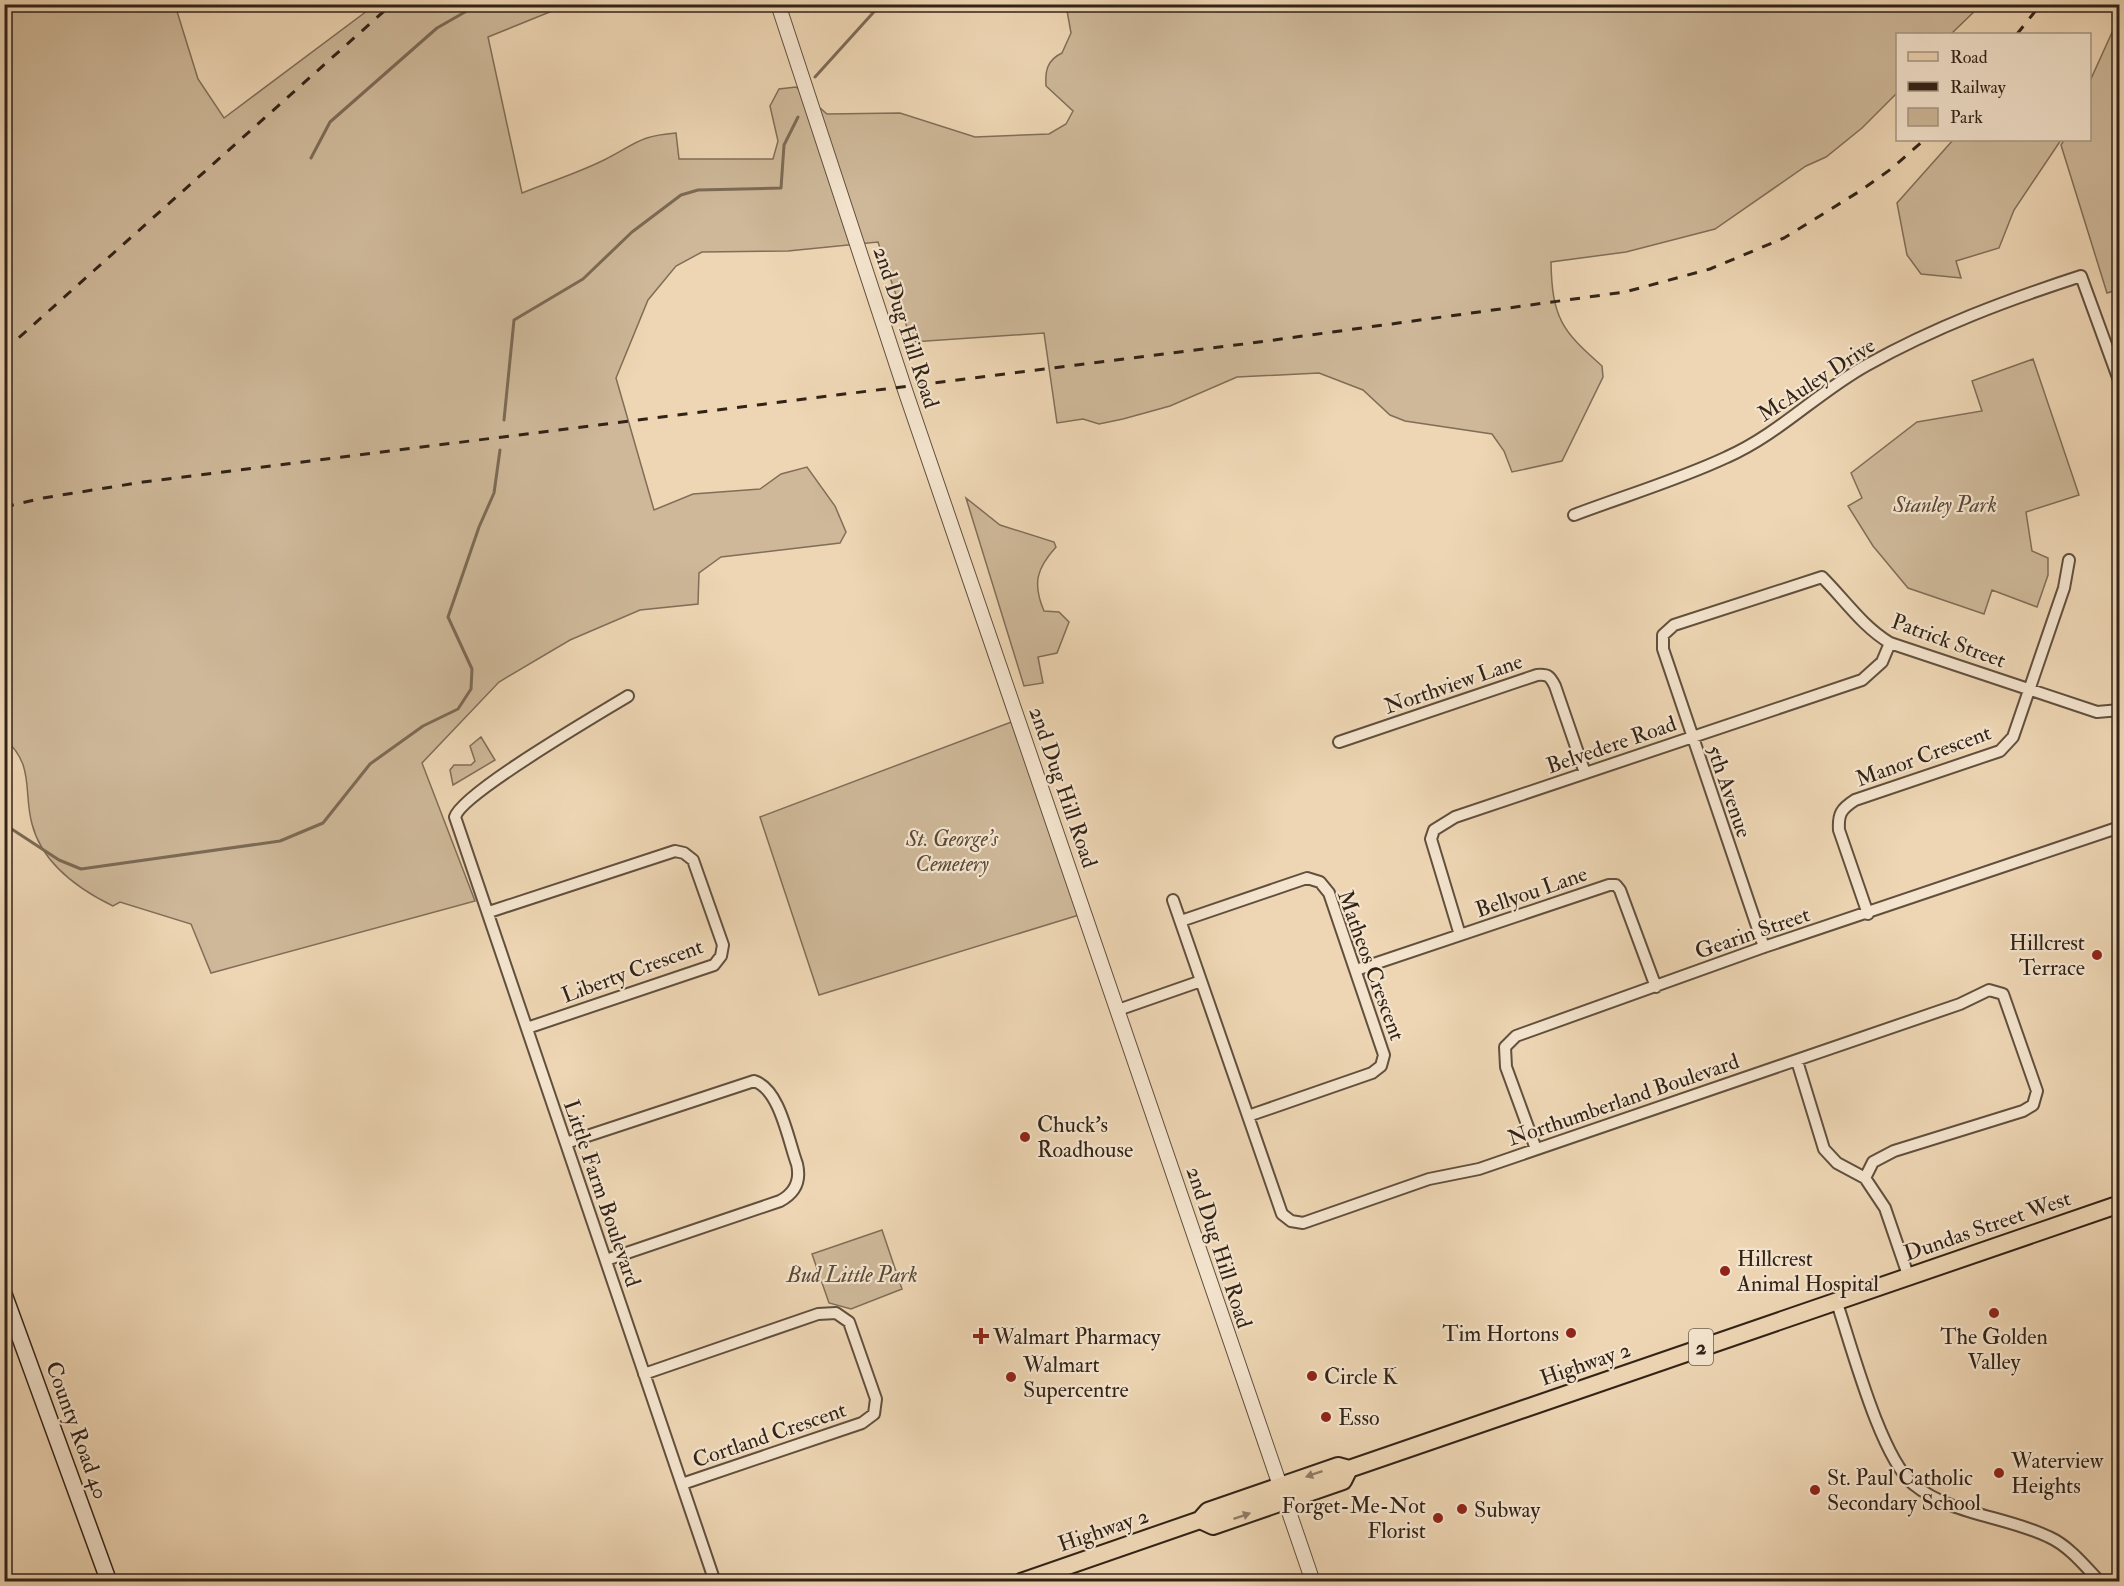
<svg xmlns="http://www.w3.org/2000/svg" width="2124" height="1586" viewBox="0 0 2124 1586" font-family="'IM FELL Double Pica',serif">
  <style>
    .green { fill: #ceb899; stroke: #806e58; stroke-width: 1.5 }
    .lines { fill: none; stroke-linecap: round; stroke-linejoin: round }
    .stream { stroke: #7c6a55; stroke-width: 3 }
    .minor-casing { stroke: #61503e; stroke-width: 14 }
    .tertiary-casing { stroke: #61503e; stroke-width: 16 }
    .secondary-casing { stroke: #322317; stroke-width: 18 }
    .primary-casing { stroke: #322317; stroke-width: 20 }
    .minor { stroke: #f4e4ce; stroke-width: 10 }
    .tertiary { stroke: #f4e4ce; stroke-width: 14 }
    .secondary { stroke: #f4e4ce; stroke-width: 15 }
    .primary { stroke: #eed6b4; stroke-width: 16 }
    .rail { stroke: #322317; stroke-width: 3; stroke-dasharray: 10 10; stroke-linecap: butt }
    .oneway { fill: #907c66 }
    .poi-dot { fill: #8f2418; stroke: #f4e4ce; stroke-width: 2 }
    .labels { text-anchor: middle; stroke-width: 4.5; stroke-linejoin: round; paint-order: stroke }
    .shield { fill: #f4e4ce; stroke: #6c5d4e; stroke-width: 1.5 }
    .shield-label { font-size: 21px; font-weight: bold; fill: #322317 }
    .street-label { font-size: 22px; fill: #322317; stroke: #f4e4ce }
    .park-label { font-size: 22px; font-style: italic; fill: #594838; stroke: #f4e4ce }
    .poi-label { font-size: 22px; fill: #322317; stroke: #f4e4ce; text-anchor: start }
  </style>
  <rect width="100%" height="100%" fill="#eed6b4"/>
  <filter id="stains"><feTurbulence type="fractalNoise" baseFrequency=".00333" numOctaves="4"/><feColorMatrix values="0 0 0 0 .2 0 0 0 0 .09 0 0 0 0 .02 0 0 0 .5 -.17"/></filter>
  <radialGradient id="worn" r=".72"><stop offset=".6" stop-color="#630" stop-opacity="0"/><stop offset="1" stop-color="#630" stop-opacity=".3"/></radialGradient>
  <path class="green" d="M 5,5 L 175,5 L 198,79 L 224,118 L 375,5 L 567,5 L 488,37 L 522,193 C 549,182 578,173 604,160 C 636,144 638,136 676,133 L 679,159 L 773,159 L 778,141 L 770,106 L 779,89 L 796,87 L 827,114 L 900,113 L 975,137 L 1049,134 L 1066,124 L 1073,111 L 1046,86 C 1045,71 1047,60 1062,53 L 1071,33 L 1066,5 L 1981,5 L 1951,34 L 1898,34 L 1897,93 L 1862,128 L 1826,157 L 1806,166 L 1715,229 L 1626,252 L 1551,262 C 1552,318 1562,331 1602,366 L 1603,377 L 1562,461 L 1512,472 L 1504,451 L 1492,434 L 1405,421 L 1390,415 L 1363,390 L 1319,373 L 1237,377 L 1170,406 L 1123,419 L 1099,424 L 1083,419 L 1057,423 L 1044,333 L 912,342 L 878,242 L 788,251 L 702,252 L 676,266 L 648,300 L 616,378 L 654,510 L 693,494 L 760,489 L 781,474 L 807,467 L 835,506 L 846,532 L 840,543 L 721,557 L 699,573 L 698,604 L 640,610 L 570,640 L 499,682 L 422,763 L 475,901 L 211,973 L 191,924 L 120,902 L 113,906 C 78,889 42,863 32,824 C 23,791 35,766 5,739 Z
    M 2119,17 L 2120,289 L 2107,293 L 2061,145 L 2064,140 L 2090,140 L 2090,81 Z
    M 1953,140 L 2061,140 L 2014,210 L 1999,248 L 1956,261 L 1961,278 L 1921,274 L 1907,255 L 1897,203 Z
    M 2033,359 L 2079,495 L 2026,512 L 2032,551 L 2048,558 L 2048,575 L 2037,607 L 1992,590 L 1984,614 L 1908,588 L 1873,546 L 1848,506 L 1862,498 L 1851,473 L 1917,422 L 1982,411 L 1972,381 Z
    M 966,498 L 1000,525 L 1054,542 L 1056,547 C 1037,568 1032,583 1044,611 L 1059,612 L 1069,622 L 1057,653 L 1038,657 L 1043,683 L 1024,686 Z
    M 1014,721 L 1079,915 L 819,995 L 760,817 Z
    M 481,737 L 495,760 L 453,785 L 450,770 L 454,765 L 471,765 L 475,761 L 470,746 Z
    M 882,1230 L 902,1289 L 851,1309 L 829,1303 L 812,1254 Z"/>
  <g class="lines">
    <path class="stream" d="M 815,77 L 881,4
      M 311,158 L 330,122 L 437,28 L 479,4
      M 504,420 L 514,320 L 583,279 L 632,232 L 681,195 L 698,190 L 781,188 L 784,145 L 798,117
      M 4,824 L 59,860 L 81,869 L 280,841 L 323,823 L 370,764 L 423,726 L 458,709 L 471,689 L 472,669 L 448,617 L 479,527 L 494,493 L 500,450"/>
    <defs>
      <path id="minor" d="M 1574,515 C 1624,496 1678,480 1727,457 C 1779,434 1818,392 1867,365 C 1935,327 2007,300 2081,276 L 2120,383
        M 628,696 C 599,714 462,793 455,817 L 715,1582
        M 1339,742 L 1537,675 C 1548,674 1550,676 1555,686 L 1585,773
        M 1173,900 L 1282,1214 L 1291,1221 L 1303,1223 L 1429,1179 L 1479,1169 L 1960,1004 L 1989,990 L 2003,994 L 2037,1091 L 2033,1105 L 2023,1111 L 1894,1151 L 1873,1162 L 1865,1178
        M 489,912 L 675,851 L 684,853 L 693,860 L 723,945 L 721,956 L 714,965 L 527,1028
        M 1868,914 L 1839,830 C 1838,814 1841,809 1855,800 L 2000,751 L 2013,737 L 2064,588 L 2069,560
        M 1181,921 L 1307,878 L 1320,882 L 1329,893 L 1384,1055 L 1381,1066 L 1372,1073 L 1248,1116
        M 1460,935 L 1431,839 L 1434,830 L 1455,817 L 1862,680 L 1882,662 L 1890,643
        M 1764,947 L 1663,649 L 1663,635 L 1674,625 L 1822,577 C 1845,600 1862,626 1890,643 L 2097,712 L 2120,710
        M 1356,970 L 1609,885 L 1616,885 L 1620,890 L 1656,987
        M 1118,1010 L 1201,981
        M 1797,1061 L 1824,1149 L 1837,1163 L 1865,1178 L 1885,1208 L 1908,1275
        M 566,1143 L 754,1081 C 780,1089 788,1140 797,1164 C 801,1181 795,1193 780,1201 L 606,1260
        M 1536,1149 L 1506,1067 L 1505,1047 L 1516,1036 L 1764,947 L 2120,827
        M 1836,1300 C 1851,1344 1880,1456 1913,1484 C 1951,1515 2006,1516 2049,1537 C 2069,1546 2085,1566 2100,1582
        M 644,1374 L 818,1314 L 836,1313 L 849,1322 L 876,1399 L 874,1414 L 862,1423 L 682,1484"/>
      <path id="tertiary" d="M 778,4 L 906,393 L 1313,1582"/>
      <path id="secondary" d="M 4,1294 L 109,1582"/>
      <path id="primary" d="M 1200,1520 L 1213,1526 L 1343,1481 L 1349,1469
        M 1021,1582 L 1200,1520 L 1208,1511 L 1338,1466 L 1349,1469 L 2120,1204"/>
    </defs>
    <use href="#minor" class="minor-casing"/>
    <use href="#tertiary" class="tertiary-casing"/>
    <use href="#secondary" class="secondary-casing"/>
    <use href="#primary" class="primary-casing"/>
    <use href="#minor" class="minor"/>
    <use href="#tertiary" class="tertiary"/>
    <use href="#secondary" class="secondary"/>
    <use href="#primary" class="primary"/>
    <path class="rail" d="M 2017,34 L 2041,4
      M 4,351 L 392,4
      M 4,507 L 43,498 L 143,482 L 1252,343 L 1625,292 L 1710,269 L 1784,238 L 1860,191 L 1891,169 L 1924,140"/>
  </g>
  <defs><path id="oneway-solid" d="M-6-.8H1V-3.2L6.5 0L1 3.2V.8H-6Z" transform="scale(1.5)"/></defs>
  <g class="oneway">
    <use href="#oneway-solid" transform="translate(1314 1474) rotate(161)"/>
    <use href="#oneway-solid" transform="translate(1242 1516) rotate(-19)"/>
  </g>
  <g class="poi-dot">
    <circle cx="2097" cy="955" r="6"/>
    <circle cx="1025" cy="1137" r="6"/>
    <circle cx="1725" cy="1271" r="6"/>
    <circle cx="1994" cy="1313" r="6"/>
    <circle cx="1571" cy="1333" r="6"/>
    <path d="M978 1327h6v6h6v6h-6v6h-6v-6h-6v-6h6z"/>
    <circle cx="1312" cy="1376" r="6"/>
    <circle cx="1011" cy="1377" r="6"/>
    <circle cx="1326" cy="1417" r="6"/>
    <circle cx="1999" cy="1473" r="6"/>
    <circle cx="1815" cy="1490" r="6"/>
    <circle cx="1462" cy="1509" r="6"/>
    <circle cx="1438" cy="1518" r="6"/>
  </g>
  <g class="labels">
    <rect class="shield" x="1689" y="1329" width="24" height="36" rx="4.5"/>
    <g class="shield-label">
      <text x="1701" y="1354">2</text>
    </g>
    <g class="street-label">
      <text transform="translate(907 327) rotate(72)" y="8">2nd Dug Hill Road</text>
      <text transform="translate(1816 379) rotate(-33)" y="8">McAuley Drive</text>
      <text transform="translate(1949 640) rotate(20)" y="8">Patrick Street</text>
      <text transform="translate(1453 683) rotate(-19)" y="8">Northview Lane</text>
      <text transform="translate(1611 744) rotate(-19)" y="8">Belvedere Road</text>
      <text transform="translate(1923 755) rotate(-20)" y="8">Manor Crescent</text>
      <text transform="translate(1064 787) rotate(71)" y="8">2nd Dug Hill Road</text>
      <text transform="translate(1730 791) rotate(71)" y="8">5th Avenue</text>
      <text transform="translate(1531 891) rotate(-19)" y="8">Bellyou Lane</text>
      <text transform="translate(1752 932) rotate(-19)" y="8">Gearin Street</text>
      <text transform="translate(1372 965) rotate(70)" y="8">Matheos Crescent</text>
      <text transform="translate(632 970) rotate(-20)" y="8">Liberty Crescent</text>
      <text transform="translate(1623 1099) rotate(-19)" y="8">Northumberland Boulevard</text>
      <text transform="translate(603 1193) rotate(71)" y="8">Little Farm Boulevard</text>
      <text transform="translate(1987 1225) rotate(-19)" y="8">Dundas Street West</text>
      <text transform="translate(1220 1247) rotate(72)" y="8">2nd Dug Hill Road</text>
      <text transform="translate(1585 1363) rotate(-19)" y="8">Highway 2</text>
      <text transform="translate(78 1430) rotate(70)" y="8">County Road 40</text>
      <text transform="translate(769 1434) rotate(-19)" y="8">Cortland Crescent</text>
      <text transform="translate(1103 1529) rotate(-19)" y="8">Highway 2</text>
    </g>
    <g class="park-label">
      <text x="1945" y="512">Stanley Park</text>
      <text x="952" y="846">St. George's<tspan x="952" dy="25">Cemetery</tspan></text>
      <text x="852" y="1282">Bud Little Park</text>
    </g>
    <g class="poi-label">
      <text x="2085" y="950" text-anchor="end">Hillcrest<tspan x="2085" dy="25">Terrace</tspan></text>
      <text x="1037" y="1132">Chuck's<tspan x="1037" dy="25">Roadhouse</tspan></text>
      <text x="1737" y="1266">Hillcrest<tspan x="1737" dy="25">Animal Hospital</tspan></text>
      <text x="1559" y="1341" text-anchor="end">Tim Hortons</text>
      <text x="993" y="1344">Walmart Pharmacy</text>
      <text x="1994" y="1344" text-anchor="middle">The Golden<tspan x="1994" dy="25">Valley</tspan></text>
      <text x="1023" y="1372">Walmart<tspan x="1023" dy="25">Supercentre</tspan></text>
      <text x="1324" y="1384">Circle K</text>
      <text x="1338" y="1425">Esso</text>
      <text x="2011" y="1468">Waterview<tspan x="2011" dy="25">Heights</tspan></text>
      <text x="1827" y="1485">St. Paul Catholic<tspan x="1827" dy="25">Secondary School</tspan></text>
      <text x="1426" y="1513" text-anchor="end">Forget-Me-Not<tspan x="1426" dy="25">Florist</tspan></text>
      <text x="1474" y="1517">Subway</text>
    </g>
  </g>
  <rect width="2124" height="1586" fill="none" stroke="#eed6b4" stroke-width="24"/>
  <rect x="6" y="6" width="2112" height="1574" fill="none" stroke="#322317" stroke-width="3"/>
  <rect x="12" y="12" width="2100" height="1562" fill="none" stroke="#322317" stroke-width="1.5"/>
  <rect x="1896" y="33" width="195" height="108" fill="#f4e4ce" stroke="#a69785" stroke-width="1.5"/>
  <rect x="1908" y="52" width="30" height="9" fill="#eed6b4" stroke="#a69785" stroke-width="1.5"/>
  <text x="1950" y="63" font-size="18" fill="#322317">Road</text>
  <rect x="1908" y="82" width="30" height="9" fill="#322317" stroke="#a69785" stroke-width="1.5"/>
  <text x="1950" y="93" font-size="18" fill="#322317">Railway</text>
  <rect x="1908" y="108" width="30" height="18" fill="#ceb899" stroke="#a69785" stroke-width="1.5"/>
  <text x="1950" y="123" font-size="18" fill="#322317">Park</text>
  <rect width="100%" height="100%" filter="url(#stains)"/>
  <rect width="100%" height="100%" fill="url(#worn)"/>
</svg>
